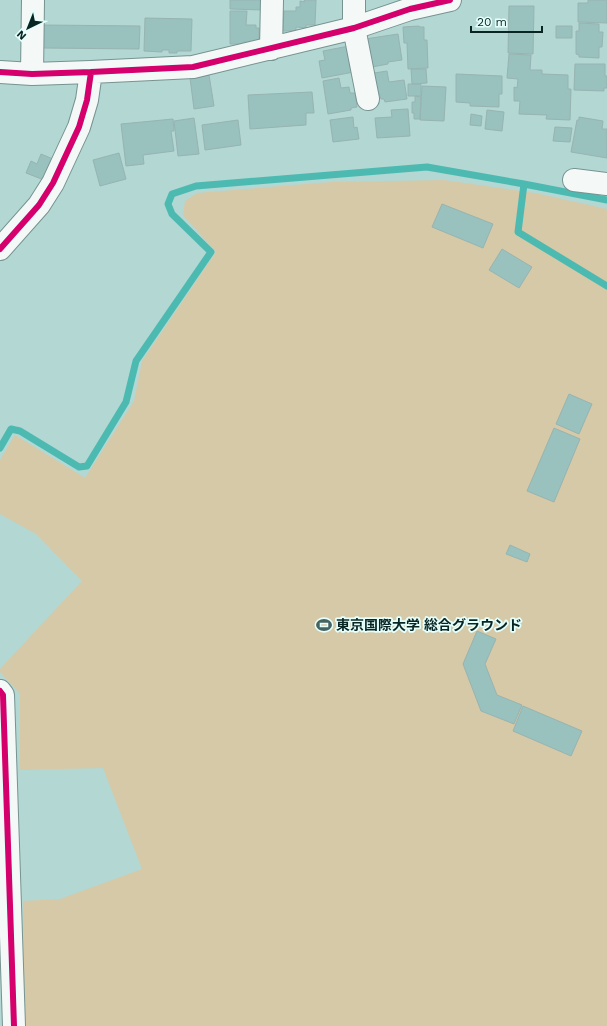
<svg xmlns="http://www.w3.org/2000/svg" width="607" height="1026" viewBox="0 0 607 1026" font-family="'Work Sans','Noto Sans JP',sans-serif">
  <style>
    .pitch { fill: #d5c9a8 }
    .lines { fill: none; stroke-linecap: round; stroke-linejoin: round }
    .stream { stroke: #4dbab2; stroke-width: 7 }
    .building { fill: #99c1be; stroke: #97b4b1 }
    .street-casing { stroke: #769390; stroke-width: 24 }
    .street { stroke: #f4f9f8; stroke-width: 22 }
    .cycleway-casing { stroke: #e5fffc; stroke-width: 8 }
    .cycleway { stroke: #d6006c; stroke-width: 6 }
    .labels { text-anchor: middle; stroke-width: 3.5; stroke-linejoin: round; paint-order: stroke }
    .poi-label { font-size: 14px; font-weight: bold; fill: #092523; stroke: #e5fffc; text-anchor: start }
  </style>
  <rect width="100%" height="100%" fill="#b3d7d3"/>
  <path class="pitch" d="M 444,180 L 535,193 L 607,209 L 607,1026 L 25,1026 L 23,901 L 60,899 L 142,869 L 103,768 L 20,770 L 20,694 L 0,672 L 0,669 L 82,581 L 36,534 L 0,514 L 0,460 L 15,435 L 85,478 L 134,401 L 142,361 L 216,252 L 183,215 L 185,201 L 197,193 L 331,182 Z"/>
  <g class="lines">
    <path class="stream" d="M 524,184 L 518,232 L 607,286
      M 0,448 L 11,429 L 20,431 L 79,467 L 87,466 L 126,402 L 136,361 L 211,252 L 172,214 L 168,204 L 172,194 L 196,186 L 427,167 L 524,184 L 607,200"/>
  </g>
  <path class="building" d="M 230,0 L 263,0 L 263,10 L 230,9 Z
    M 304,0 L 316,0 L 315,25 L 306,25 L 306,28 L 296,27 L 296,31 L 283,31 L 284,11 L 296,11 L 296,7 L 300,7 L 300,1 L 305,2 Z
    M 588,0 L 607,0 L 607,23 L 578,22 L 578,3 L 588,3 Z
    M 509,6 L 534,6 L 533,54 L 508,53 Z
    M 230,11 L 247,11 L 246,25 L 256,25 L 256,28 L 259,28 L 259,42 L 243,42 L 243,44 L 230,44 Z
    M 145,18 L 192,19 L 191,51 L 177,51 L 177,53 L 169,53 L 169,50 L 162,50 L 162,52 L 144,51 Z
    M 579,23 L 599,24 L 599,32 L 603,32 L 602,47 L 599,47 L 599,58 L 579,57 L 579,55 L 576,54 L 576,31 L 579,31 Z
    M 43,25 L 140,26 L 139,49 L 43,48 Z
    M 419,26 L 420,27 L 424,27 L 424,40 L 427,40 L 428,68 L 408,69 L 407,43 L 404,43 L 403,27 Z
    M 556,26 L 572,26 L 572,38 L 556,38 Z
    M 398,34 L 402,60 L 388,62 L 388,64 L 372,67 L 365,39 Z
    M 349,46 L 354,72 L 322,78 L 319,61 L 325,60 L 323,51 Z
    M 509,54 L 531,55 L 530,70 L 542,70 L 542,74 L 568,75 L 568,89 L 571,89 L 570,120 L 546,119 L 547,115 L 519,114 L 520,101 L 514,101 L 514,87 L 517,88 L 518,79 L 507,78 Z
    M 575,64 L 605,64 L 605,76 L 607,76 L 607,88 L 604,88 L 604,91 L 574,90 Z
    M 411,69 L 426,69 L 427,83 L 412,84 Z
    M 387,71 L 389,82 L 404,80 L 407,99 L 385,102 L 384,99 L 381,99 L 379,93 L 377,94 L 374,73 Z
    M 456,74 L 502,76 L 502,94 L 499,94 L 499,107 L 470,106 L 470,103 L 456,102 Z
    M 209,75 L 214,106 L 194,109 L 190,78 Z
    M 339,78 L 341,88 L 349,87 L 350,93 L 355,93 L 357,107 L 351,108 L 351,110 L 328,114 L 323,81 Z
    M 408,84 L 421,84 L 421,96 L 408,96 Z
    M 422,86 L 446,87 L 444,121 L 420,120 Z
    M 312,92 L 314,113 L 306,113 L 306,125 L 250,129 L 248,95 Z
    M 415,96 L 421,97 L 420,119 L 414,119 L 414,113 L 412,113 L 412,102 L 415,102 Z
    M 408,109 L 410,136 L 377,138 L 375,118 L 392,117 L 391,110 Z
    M 487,110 L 504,112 L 502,131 L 485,129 Z
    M 471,114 L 482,116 L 481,126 L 470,125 Z
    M 353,117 L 354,128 L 357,127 L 359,139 L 333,142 L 330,120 Z
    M 579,117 L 603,121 L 602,129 L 607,129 L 607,158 L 571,152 L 577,120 L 579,120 Z
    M 194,118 L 199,154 L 178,156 L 174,121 Z
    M 173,119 L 174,131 L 171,131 L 174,151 L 143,155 L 144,164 L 126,166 L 121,124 Z
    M 238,120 L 241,145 L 205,150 L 202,125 Z
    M 555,127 L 572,128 L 570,142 L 553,141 Z
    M 119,153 L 126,179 L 100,186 L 93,160 Z
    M 41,154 L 53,159 L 44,180 L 26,173 L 31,161 L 37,164 Z
    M 442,204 L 493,224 L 483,248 L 432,227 Z
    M 502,249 L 532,267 L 519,288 L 489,270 Z
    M 569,394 L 592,404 L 579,434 L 556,424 Z
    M 554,428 L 580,439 L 554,502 L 527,491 Z
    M 510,545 L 530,554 L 527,562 L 506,554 Z
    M 477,631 L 496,639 L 485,664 L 497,695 L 522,705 L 514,724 L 481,711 L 463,664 Z
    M 523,706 L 582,731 L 571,756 L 513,731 Z"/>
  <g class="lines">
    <defs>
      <path id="street" d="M 354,0 L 354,28 L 368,99
        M 271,49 L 272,0
        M 0,72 L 32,74 L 91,72 L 193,67 L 354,28 L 410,9 L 450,0
        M 32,74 L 33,0
        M 574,180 L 607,184
        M 0,249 L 39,205 L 53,183 L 79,127 L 87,100 L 91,72
        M 0,691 L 3,695 L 14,1026"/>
    </defs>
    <use href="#street" class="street-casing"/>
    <use href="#street" class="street"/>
    <defs>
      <path id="cycleway" d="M 0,72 L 32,74 L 91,72 L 193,67 L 354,28 L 410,9 L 450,0
        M 0,249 L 39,205 L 53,183 L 79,127 L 87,100 L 91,72
        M 0,691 L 3,695 L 14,1026"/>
    </defs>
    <use href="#cycleway" class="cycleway-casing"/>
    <use href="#cycleway" class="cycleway"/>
  </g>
  <defs>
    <symbol id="stadium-bare" viewBox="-9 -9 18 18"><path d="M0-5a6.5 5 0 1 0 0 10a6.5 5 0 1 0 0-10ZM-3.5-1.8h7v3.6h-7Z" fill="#446361" stroke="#e5fffc" stroke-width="2.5" paint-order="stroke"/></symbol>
  </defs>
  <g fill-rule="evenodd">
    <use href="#stadium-bare" x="313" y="614" width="22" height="22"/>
  </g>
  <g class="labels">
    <g class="poi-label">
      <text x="336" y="630">東京国際大学 総合グラウンド</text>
    </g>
  </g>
  <g transform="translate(28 28) rotate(223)" stroke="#e5fffc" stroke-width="3" paint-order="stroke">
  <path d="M0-3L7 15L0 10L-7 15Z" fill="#092523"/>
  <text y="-6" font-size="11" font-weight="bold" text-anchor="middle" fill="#092523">N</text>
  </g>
  <path d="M471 26v6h71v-6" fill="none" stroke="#092523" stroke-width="2"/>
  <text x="477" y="26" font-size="12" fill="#092523" stroke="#e5fffc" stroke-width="3" paint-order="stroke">20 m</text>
</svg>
